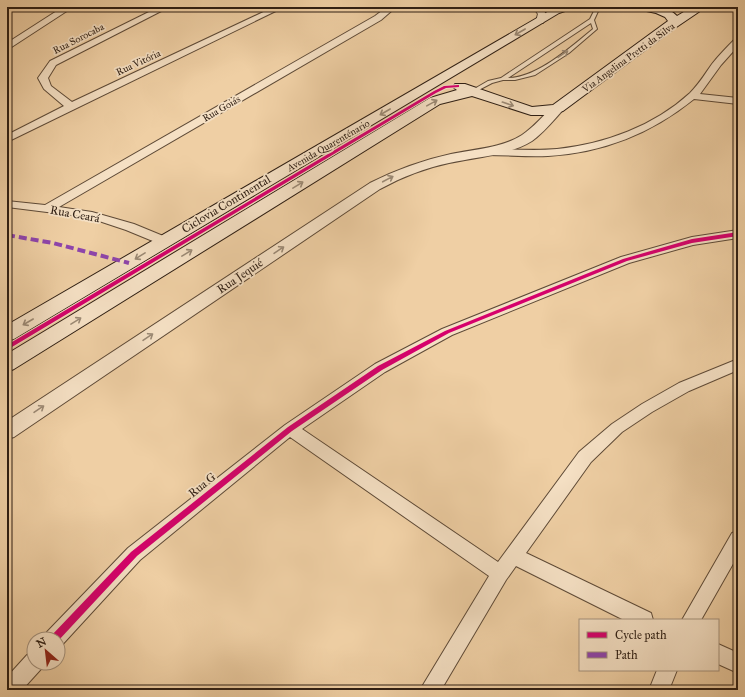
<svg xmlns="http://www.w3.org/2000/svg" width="745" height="697" viewBox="0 0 745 697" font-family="'IM FELL Great Primer',serif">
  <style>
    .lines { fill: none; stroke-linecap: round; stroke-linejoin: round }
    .service-casing { stroke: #5e4a37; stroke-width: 2 }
    .minor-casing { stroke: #5e4a37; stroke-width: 2 }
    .tertiary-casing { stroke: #5e4a37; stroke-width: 2 }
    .secondary-casing { stroke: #2e1e13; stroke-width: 2 }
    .service { fill: #f5e0c4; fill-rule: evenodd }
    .minor { fill: #f5e0c4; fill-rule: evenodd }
    .tertiary { fill: #f5e0c4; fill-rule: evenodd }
    .secondary { fill: #f5e0c4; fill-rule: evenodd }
    .quiet { stroke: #8e44ad; stroke-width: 4; stroke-dasharray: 8 4; stroke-linecap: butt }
    .cycleway-casing { stroke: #f5e0c4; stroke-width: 2 }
    .cycleway { fill: #d6006c; fill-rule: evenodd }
    .oneway { stroke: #9b8974 }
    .labels { text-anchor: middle; stroke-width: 3.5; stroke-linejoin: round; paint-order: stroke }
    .far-street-label { font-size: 10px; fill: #2e1e13; stroke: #f5e0c4 }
    .street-label { font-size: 12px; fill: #2e1e13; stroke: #f5e0c4 }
  </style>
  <rect width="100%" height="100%" fill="#efcfa4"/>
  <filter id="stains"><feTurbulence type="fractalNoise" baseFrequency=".005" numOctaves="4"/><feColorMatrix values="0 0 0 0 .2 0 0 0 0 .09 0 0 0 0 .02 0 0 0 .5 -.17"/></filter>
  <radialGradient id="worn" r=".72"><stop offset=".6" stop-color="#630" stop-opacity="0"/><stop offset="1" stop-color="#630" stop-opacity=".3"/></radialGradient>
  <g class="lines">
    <defs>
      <path id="service" d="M 596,7 L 600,7 L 594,20 L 597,29 L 569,53 L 535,75 L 515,80 L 503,80 L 492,83 L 473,93 L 469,92 L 488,81 L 501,78 L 590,19 ZM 591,23 L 593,29 C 571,47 537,78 508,78 Z"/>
      <path id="minor" d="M 63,7 L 73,7 L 7,50 L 7,43 Z
        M 159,7 L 169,7 L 56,65 L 48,78 L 51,86 L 72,102 L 274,7 L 284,7 L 7,142 L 7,135 L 64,106 L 44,89 L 38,78 L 50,61 Z
        M 387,7 L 396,7 L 381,20 L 59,207 L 92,212 L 134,224 L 168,238 L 170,241 L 168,244 L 160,244 L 126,230 L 87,217 L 7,207 L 7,201 L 45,205 L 375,16 Z
        M 533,7 L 541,7 L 546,14 L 543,23 L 540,23 L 536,21 L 538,14 Z
        M 738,38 L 738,46 L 721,65 L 700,94 L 738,98 L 738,104 L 694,99 C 652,133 603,153 548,156 C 528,157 507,155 487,155 L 482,152 L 487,149 C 510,149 534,151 557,149 C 605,144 654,126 690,93 C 699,84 705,74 712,64 C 719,55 727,47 735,39 Z
        M 738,230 L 738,238 L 693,245 L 629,263 L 452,335 L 385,372 L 302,429 L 498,562 L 579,452 L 612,424 L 642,404 L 679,383 L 738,359 L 738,370 L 689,391 L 652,412 L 622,432 L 591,462 L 526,553 L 651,613 L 653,620 L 624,620 L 516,566 L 506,580 L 441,690 L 420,690 L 489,576 L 290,437 L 140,560 L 61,646 L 58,647 L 58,639 L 44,639 L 47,632 L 128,548 L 285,425 L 375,364 L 442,329 L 621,257 L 692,237 Z
        M 738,531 L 738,555 L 701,620 L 682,620 L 732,533 Z
        M 718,644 L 738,653 L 738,673 L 718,664 Z
        M 34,652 L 34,663 L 43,663 L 41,669 L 22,690 L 7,690 L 7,677 L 27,655 Z
        M 657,670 L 677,670 L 669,690 L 649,690 Z"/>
      <path id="tertiary" d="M 558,104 L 562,105 L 564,108 L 562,111 C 553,121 543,133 532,141 C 508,156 475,157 449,163 C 425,168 402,177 380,189 L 14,437 L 7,439 L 7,421 L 370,183 C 396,170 423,160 451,154 C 474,149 502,148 522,135 C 534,127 544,115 554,105 Z"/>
      <path id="secondary" d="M 556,7 L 573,7 L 571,9 L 559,13 L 14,339 L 7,341 L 7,325 Z
        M 635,7 C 650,7 666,4 677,16 L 692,7 L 706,7 L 675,28 L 563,111 L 546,115 L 531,115 L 472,96 L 440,104 L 14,369 L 7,372 L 7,354 L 430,98 L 457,90 L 453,87 L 455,84 L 465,84 L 532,107 L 553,105 L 668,21 L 665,17 L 656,13 L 637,9 Z"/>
    </defs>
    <use href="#service" class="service-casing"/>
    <use href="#minor" class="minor-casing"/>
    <use href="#tertiary" class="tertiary-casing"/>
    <use href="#secondary" class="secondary-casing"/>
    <use href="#service" class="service"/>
    <use href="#minor" class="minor"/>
    <use href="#tertiary" class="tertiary"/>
    <use href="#secondary" class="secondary"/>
    <path class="quiet" d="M 7,235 L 53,243 L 129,263"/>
    <defs>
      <path id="cycleway" d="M 458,85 L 459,85 L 459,87 L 446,88 L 436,93 L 7,350 L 7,345 L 434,91 L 444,86 Z
        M 738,232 L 738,236 L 692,243 L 627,261 L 449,333 L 382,370 L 292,431 L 137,556 L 58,641 L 58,639 L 50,639 L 51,636 L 131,552 L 288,427 L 378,366 L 445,331 L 623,259 L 692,239 Z"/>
    </defs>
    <use href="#cycleway" class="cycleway-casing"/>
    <use href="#cycleway" class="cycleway"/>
  </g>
  <defs><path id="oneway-shaft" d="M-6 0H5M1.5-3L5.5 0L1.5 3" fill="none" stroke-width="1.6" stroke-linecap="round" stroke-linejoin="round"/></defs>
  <g class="oneway">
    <use href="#oneway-shaft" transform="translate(520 32) rotate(150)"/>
    <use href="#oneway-shaft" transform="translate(563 54) rotate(-34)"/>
    <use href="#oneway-shaft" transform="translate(432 103) rotate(-29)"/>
    <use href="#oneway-shaft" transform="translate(508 104) rotate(19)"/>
    <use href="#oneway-shaft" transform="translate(385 112) rotate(150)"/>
    <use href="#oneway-shaft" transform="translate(388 179) rotate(-28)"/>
    <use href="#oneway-shaft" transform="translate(298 185) rotate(-31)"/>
    <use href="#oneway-shaft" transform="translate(279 250) rotate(-34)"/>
    <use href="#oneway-shaft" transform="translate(187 253) rotate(-31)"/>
    <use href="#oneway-shaft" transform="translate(140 256) rotate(148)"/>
    <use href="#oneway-shaft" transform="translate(76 321) rotate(-32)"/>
    <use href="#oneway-shaft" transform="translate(28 322) rotate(150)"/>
    <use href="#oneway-shaft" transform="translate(148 337) rotate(-34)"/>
    <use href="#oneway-shaft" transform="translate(39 409) rotate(-34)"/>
  </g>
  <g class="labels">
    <g class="far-street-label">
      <text transform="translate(78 38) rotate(-27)" y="4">Rua Sorocaba</text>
      <text transform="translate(628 57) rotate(-36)" y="4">Via Angelina Pretti da Silva</text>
      <text transform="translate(138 62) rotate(-25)" y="4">Rua Vitória</text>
      <text transform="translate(221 108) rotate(-30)" y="4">Rua Goiás</text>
      <text transform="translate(328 145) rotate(-30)" y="4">Avenida Quarenténario</text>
    </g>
    <g class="street-label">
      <text transform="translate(226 204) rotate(-31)" y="4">Ciclovia Continental</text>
      <text transform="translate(75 214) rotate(10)" y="4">Rua Ceará</text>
      <text transform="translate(240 276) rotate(-34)" y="4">Rua Jequié</text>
      <text transform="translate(202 485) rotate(-39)" y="4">Rua G</text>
    </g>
  </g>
  <rect width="745" height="697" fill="none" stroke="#efcfa4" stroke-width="24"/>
  <rect x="8" y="8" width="729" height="681" fill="none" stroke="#2e1e13" stroke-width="2"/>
  <rect x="12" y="12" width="721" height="673" fill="none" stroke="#2e1e13"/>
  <rect x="579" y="619" width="140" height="52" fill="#f5e0c4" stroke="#a5927d"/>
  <rect x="587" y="632" width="20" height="6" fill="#d6006c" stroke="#a5927d"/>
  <text x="615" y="639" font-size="12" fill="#2e1e13">Cycle path</text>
  <rect x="587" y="652" width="20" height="6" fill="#8e44ad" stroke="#a5927d"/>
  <text x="615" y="659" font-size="12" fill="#2e1e13">Path</text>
  <g transform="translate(46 651) rotate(332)"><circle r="19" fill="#f5e0c4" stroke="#a5927d"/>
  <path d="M0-3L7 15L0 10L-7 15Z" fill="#8f2418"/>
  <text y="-6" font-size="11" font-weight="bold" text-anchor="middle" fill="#2e1e13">N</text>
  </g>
  <rect width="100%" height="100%" filter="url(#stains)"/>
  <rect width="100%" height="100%" fill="url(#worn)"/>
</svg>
